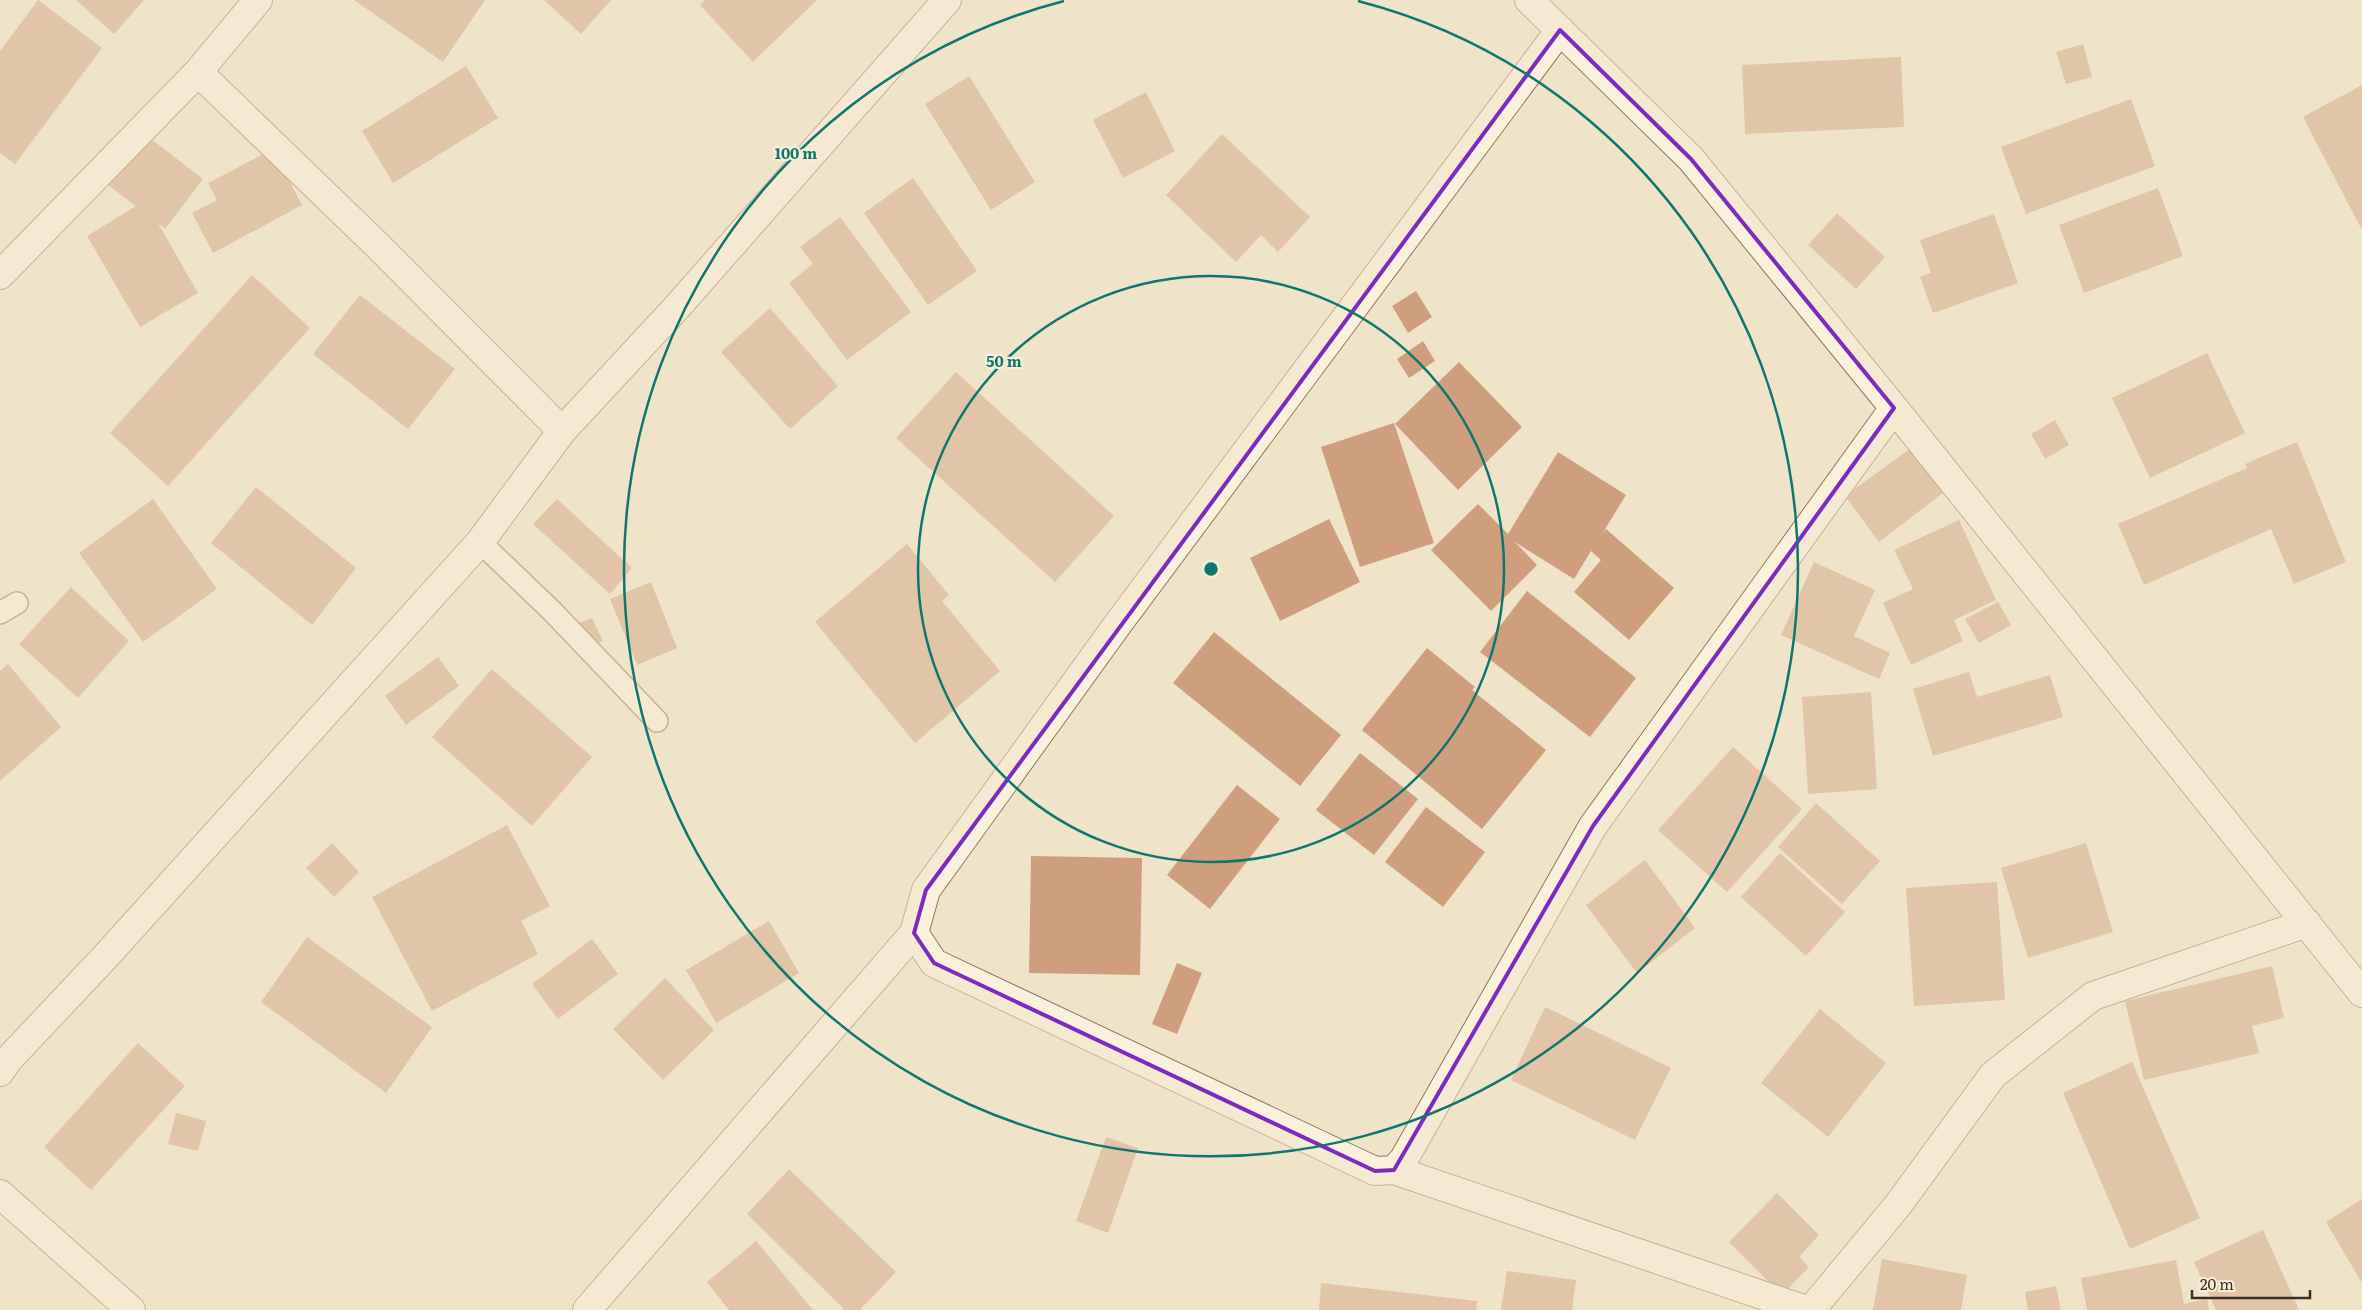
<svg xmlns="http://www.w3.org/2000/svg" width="2362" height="1310" viewBox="0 0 2362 1310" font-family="Literata,serif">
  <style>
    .building { fill: #cf9f7d }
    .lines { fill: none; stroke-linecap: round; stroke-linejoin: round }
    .service-casing { stroke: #8d765c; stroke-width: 24 }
    .minor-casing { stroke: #8d765c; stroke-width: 30 }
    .service { stroke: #faf1dc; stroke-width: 21 }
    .minor { stroke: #faf1dc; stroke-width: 28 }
    .marked { fill: none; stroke: #7b2cbf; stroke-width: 4; stroke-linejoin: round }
    .ring { fill: none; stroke: #0f766e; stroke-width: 2.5 }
    .centre { fill: #0f766e; stroke: #f7eed8; stroke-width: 2.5 }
    .ring-label { font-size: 15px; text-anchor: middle; font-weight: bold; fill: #0f766e; stroke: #f7eed8; stroke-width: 4.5; stroke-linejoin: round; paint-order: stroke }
  </style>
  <rect width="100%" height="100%" fill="#f0e4c8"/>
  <path class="building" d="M 38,0 L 102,48 L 15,164 L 0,153 L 0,51 Z
    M 76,0 L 144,0 L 114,34 Z
    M 354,0 L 485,0 L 443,62 Z
    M 544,0 L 611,0 L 581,34 Z
    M 705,0 L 817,0 L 753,62 L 700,5 Z
    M 2083,44 L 2092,77 L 2066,84 L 2056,52 Z
    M 1901,57 L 1904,127 L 1745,134 L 1742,65 Z
    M 466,66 L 498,118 L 393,183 L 362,131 Z
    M 969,76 L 1035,182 L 991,210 L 925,104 Z
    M 2362,85 L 2362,230 L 2303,117 Z
    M 1146,92 L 1175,151 L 1123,178 L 1093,120 Z
    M 2131,99 L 2155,166 L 2026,214 L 2001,147 Z
    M 1222,134 L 1310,217 L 1278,252 L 1261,235 L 1236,262 L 1166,195 Z
    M 146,135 L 203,179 L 165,229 L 158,223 L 198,293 L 140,327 L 87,236 L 136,206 L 108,185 Z
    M 273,149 L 302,205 L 213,253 L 192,213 L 217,200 L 208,183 Z
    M 913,178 L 977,271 L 928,305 L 864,213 Z
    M 2158,188 L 2183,256 L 2084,293 L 2059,225 Z
    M 1837,213 L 1885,257 L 1856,289 L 1808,245 Z
    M 1994,214 L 2018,283 L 1933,313 L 1920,277 L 1931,273 L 1920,240 Z
    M 840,217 L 911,312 L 847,360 L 789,283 L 813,264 L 800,247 Z
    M 252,275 L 310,328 L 168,486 L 110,433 Z
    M 1416,291 L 1432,317 L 1408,333 L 1392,306 Z
    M 360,295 L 455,369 L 408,429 L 313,354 Z
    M 770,308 L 838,386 L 790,429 L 721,352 Z
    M 1423,341 L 1435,361 L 1409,378 L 1397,359 Z
    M 2207,353 L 2245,433 L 2150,478 L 2112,398 Z
    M 1459,362 L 1522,427 L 1458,490 L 1395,424 Z
    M 956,372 L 1114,516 L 1055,582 L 896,438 Z
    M 2055,420 L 2069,445 L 2045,459 L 2031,434 Z
    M 1394,423 L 1434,543 L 1360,567 L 1321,447 Z
    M 2297,442 L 2346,562 L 2294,584 L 2271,529 L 2144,585 L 2118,524 L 2247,468 L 2245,464 Z
    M 1911,448 L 1943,493 L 1879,542 L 1845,496 Z
    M 1558,452 L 1626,495 L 1602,534 L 1606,529 L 1674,588 L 1629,640 L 1574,592 L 1601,560 L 1591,551 L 1574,579 L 1515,542 L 1537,565 L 1491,611 L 1431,550 L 1478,504 L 1508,534 Z
    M 256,487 L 356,568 L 312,625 L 211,543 Z
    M 153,499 L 217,589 L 143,642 L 79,553 Z
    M 557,499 L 632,568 L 610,594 L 533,524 Z
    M 1329,519 L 1360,582 L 1280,621 L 1250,558 Z
    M 1959,520 L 1996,600 L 1954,620 L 1963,641 L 1911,665 L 1883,603 L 1913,589 L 1894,550 Z
    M 907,544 L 949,595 L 942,601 L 1000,671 L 915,743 L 815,622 Z
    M 1814,562 L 1875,590 L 1854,636 L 1890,653 L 1879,679 L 1781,635 Z
    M 651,582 L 677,648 L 637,665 L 610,599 Z
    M 71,587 L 129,641 L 78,698 L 19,644 Z
    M 1527,591 L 1636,678 L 1590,737 L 1480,652 Z
    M 1998,602 L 2011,625 L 1979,643 L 1965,619 Z
    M 592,618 L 603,641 L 583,650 L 572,626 Z
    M 1214,632 L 1341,735 L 1300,786 L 1173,683 Z
    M 1427,648 L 1475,687 L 1472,690 L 1546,750 L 1482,829 L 1362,730 Z
    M 438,657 L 459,686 L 406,725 L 385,696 Z
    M 8,664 L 61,727 L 0,781 L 0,671 Z
    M 492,669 L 592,757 L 532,826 L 432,737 Z
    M 1969,672 L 1977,697 L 2050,675 L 2063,717 L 1933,756 L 1913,689 Z
    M 1871,692 L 1877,789 L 1808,794 L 1802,697 Z
    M 1733,747 L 1802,809 L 1727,892 L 1658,830 Z
    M 1360,753 L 1418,799 L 1374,855 L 1316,810 Z
    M 1237,785 L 1280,819 L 1210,909 L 1167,875 Z
    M 1816,803 L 1880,861 L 1842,904 L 1778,847 Z
    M 1426,807 L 1485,852 L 1443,907 L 1385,862 Z
    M 507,825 L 550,906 L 521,921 L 538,954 L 432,1011 L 372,897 Z
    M 332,843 L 359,872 L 334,897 L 306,868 Z
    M 2086,843 L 2113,932 L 2028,958 L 2001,868 Z
    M 1780,853 L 1845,912 L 1806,956 L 1741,897 Z
    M 1031,856 L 1142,858 L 1140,975 L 1029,973 Z
    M 1645,860 L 1695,928 L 1637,973 L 1586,905 Z
    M 1997,882 L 2005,1000 L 1914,1006 L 1906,888 Z
    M 769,921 L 799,973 L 716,1023 L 686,970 Z
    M 307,937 L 432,1027 L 386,1093 L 261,1002 Z
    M 592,939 L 618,974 L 558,1019 L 532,984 Z
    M 1177,963 L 1202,973 L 1177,1034 L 1152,1024 Z
    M 2272,966 L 2284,1018 L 2252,1026 L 2259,1053 L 2144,1080 L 2125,1001 Z
    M 665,978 L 714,1030 L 663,1080 L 613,1029 Z
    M 1545,1007 L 1671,1068 L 1635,1140 L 1511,1080 Z
    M 1820,1009 L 1886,1063 L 1828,1137 L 1761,1083 Z
    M 138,1043 L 185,1086 L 91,1190 L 44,1147 Z
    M 2132,1062 L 2200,1218 L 2130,1249 L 2063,1093 Z
    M 176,1113 L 206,1121 L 198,1151 L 168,1144 Z
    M 1106,1137 L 1138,1148 L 1108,1233 L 1076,1221 Z
    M 789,1169 L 896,1272 L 860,1310 L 845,1310 L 747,1214 Z
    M 1777,1193 L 1819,1235 L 1799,1257 L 1809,1267 L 1782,1295 L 1729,1242 Z
    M 2362,1199 L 2362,1283 L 2326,1222 Z
    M 2263,1230 L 2299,1310 L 2216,1310 L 2194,1262 Z
    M 756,1241 L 813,1310 L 729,1310 L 707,1282 Z
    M 1882,1259 L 1967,1275 L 1961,1310 L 1873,1310 Z
    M 2176,1260 L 2184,1304 L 2207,1299 L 2209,1310 L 2087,1310 L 2081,1278 Z
    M 1507,1271 L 1576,1280 L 1572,1310 L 1501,1310 Z
    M 1321,1283 L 1477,1301 L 1476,1310 L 1319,1310 Z
    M 2056,1286 L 2061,1310 L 2028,1310 L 2025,1292 Z"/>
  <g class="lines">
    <defs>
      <path id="service" d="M 480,542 L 552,611 L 657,721
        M 0,613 L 17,603"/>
      <path id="minor" d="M 1529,0 L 1691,159 L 1894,408 L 2362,993
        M 198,72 L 376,244 L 562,431
        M 0,275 L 198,72 L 258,0
        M 914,933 L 934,963 L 1375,1171 L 1394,1170 L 1806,1310
        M 0,1072 L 8,1060 L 106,956 L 480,542 L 562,431 L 678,306 L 947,0
        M 1394,1170 L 1404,1159 L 1593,826 L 1894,408
        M 0,1194 L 131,1310
        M 587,1310 L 914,933 L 926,890 L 1115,628 L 1560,30
        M 1811,1310 L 1898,1205 L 1993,1075 L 2093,996 L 2307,923"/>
    </defs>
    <use href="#service" class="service-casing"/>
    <use href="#minor" class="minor-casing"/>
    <use href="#service" class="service"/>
    <use href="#minor" class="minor"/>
  </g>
  <path d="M0 0H2362V1310H0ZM 1560,30 L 1691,159 L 1894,408 L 1593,826 L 1394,1170 L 1375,1171 L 934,963 L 914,933 L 926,890 Z" fill="#f0e4c8" fill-opacity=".55" fill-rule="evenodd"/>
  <path class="marked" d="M 1560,30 L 1691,159 L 1894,408 L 1593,826 L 1394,1170 L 1375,1171 L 934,963 L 914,933 L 926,890 Z"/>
  <g class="ring">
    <circle cx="1211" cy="569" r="293"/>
    <path d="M1358 1A587 587 0 1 1 1064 1"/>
  </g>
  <circle cx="1211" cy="569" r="8" class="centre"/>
  <g class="ring-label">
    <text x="796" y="159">100 m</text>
    <text x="1004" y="367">50 m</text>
  </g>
  <path d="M2192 1290v8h118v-8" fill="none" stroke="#3d2e20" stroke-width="2.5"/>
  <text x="2200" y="1290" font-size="15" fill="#3d2e20" stroke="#f7eed8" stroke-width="4" paint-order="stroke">20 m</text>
</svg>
